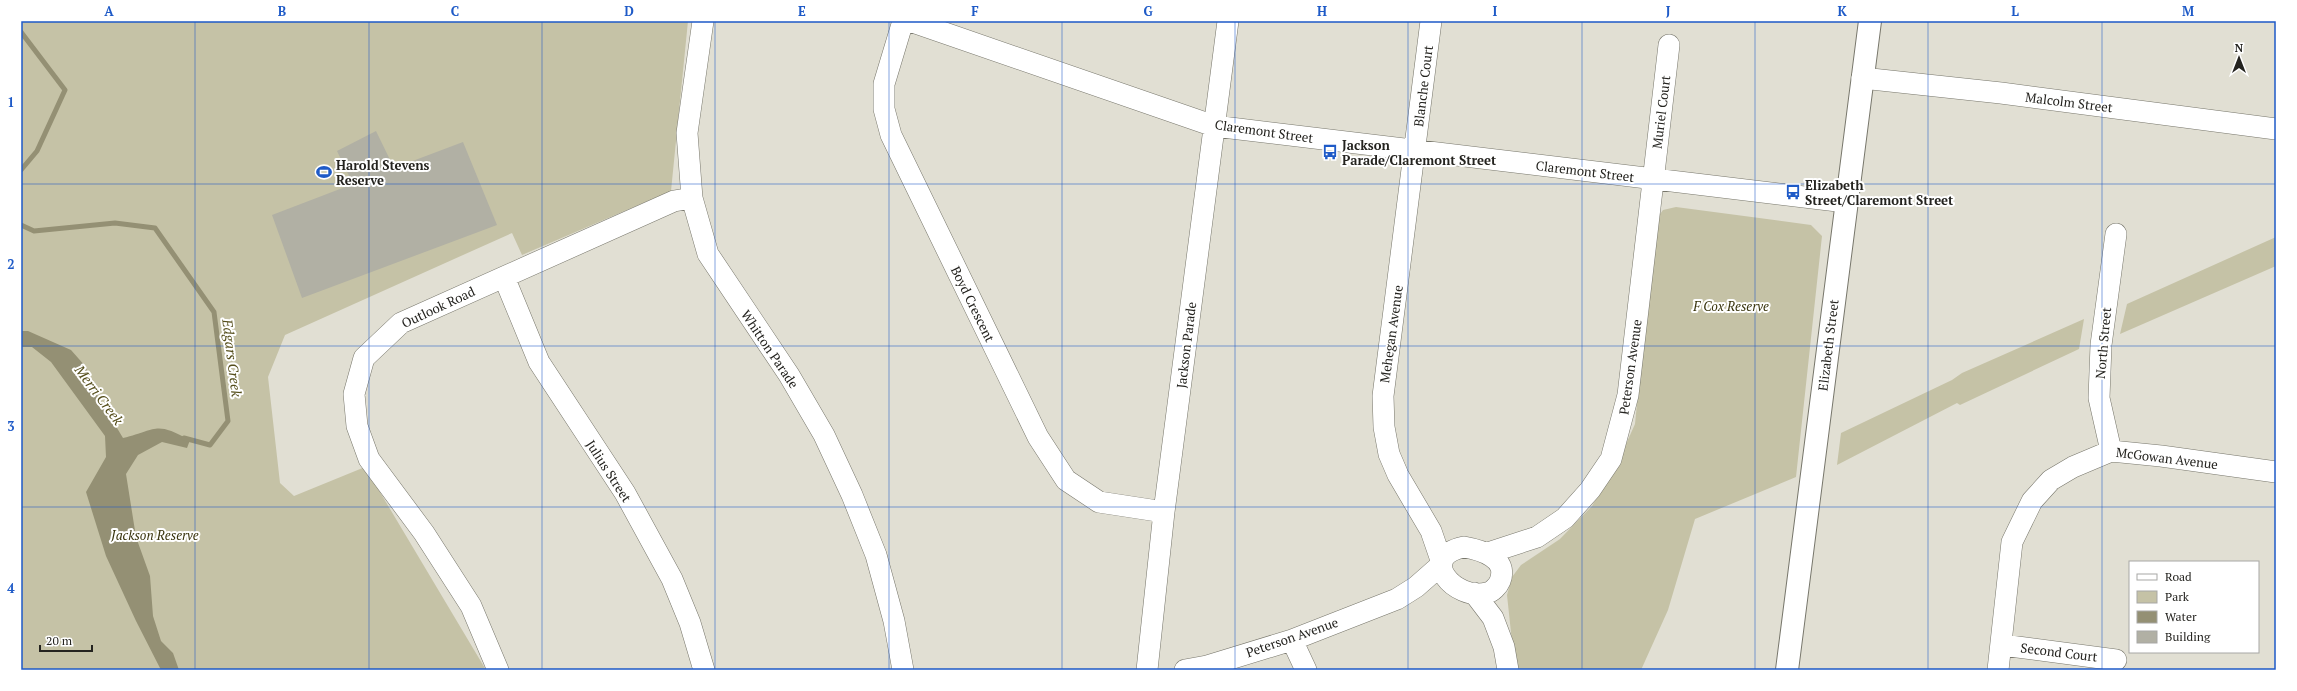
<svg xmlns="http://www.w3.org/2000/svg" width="2297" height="691" viewBox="0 0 2297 691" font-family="'PT Serif',serif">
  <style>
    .green { fill: #c5c2a6 }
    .water { fill: #949074 }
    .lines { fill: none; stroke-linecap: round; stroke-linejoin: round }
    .stream { stroke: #949074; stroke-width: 5 }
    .building { fill: #b1b0a4 }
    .minor-casing { stroke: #77766b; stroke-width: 22 }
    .tertiary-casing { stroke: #77766b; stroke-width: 24 }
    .minor { stroke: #fff; stroke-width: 21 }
    .tertiary { stroke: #fff; stroke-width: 22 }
    .grid { fill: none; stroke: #1e5ac7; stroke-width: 1; stroke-opacity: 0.55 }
    .labels { text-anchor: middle; stroke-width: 4; stroke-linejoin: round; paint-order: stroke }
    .street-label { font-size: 13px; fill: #24231f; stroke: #fff }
    .poi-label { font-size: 13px; font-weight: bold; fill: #24231f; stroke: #fff; text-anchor: start }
    .park-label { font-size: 13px; font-style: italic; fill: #38330c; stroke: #fff }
    .water-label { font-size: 14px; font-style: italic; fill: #554e1b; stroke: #fff }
    .neatline { fill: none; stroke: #1e5ac7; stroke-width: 1.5 }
    .grid-label { font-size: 13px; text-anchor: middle; font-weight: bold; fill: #1e5ac7 }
  </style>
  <rect width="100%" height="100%" fill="#e1dfd3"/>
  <path class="green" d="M 21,21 L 688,21 L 671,191 L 522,255 L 512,233 L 285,335 L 268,377 L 280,483 L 294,496 L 365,467 L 486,670 L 21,670 Z
    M 1676,207 L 1811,225 L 1822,236 L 1796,477 L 1695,519 L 1668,610 L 1641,670 L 1515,670 L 1507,595 L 1512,577 L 1521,565 L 1560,539 L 1592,506 L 1622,453 L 1635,424 L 1655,221 L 1663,210 Z
    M 2276,237 L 2276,266 L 2120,334 L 2127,304 Z
    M 2084,319 L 2079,349 L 1960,405 L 1957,403 L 1837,465 L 1841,433 L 1952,380 L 1962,373 Z"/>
  <path class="water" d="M 21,331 L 28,331 L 71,350 L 86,367 L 90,383 L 123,438 C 158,429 155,421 190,440 L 187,448 L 162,442 L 138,455 L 126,474 L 136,537 L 150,576 L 153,616 L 161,641 L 173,653 L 179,670 L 161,670 L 136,621 L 106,556 L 86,492 L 106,457 L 105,436 L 51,362 L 32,347 L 21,347 Z"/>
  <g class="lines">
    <path class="stream" d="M 21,32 L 65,90 L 37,151 L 21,170
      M 21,225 L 34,231 L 115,223 L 155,228 L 214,312 L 228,421 L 210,445 L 184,438"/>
  </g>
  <path class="building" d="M 376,131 L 394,168 L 463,142 L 497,225 L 302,298 L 272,215 L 353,184 L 337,151 Z"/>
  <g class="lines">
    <defs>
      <path id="minor" d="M 703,21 L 687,133 L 692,198 L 708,254 L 789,375 L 824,435 L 852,495 L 876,555 L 894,621 L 903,670
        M 903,21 L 884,84 L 884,109 L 891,135 L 1038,437 L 1066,480 L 1099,502 L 1164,512
        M 910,21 L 1214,126 L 1846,202
        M 1431,21 L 1383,396 L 1384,427 L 1389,454 L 1398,475 L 1431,531 L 1442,563
        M 1862,78 L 2001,93 L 2276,129
        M 504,277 L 539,362 L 625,493 L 672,579 L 690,623 L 704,670
        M 2111,451 L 2099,398 L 2101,345 L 2116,234
        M 1464,547 C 1481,550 1509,558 1500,581 C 1498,586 1492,592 1487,593 C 1455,601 1416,557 1464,547 Z
        M 1488,553 L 1537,537 L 1565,518 L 1590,490 L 1611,459 L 1628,395 L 1669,45
        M 1474,593 L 1493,618 L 1504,647 L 1508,670
        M 1292,640 L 1306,670
        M 2002,645 L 2116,660
        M 498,670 L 471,606 L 424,533 L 369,459 L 357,426 L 354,394 L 364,358 L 401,323 L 674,201 L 692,198
        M 1147,670 L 1164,512 L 1228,21
        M 1185,670 L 1207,666 L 1292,640 L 1397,599 L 1416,587 L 1441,565
        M 1998,670 L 2012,542 L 2032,501 L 2051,480 L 2073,467 L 2111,451 L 2161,456 L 2276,472"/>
      <path id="tertiary" d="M 1787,670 L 1870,21"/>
    </defs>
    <use href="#minor" class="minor-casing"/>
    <use href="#tertiary" class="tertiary-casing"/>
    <use href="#minor" class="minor"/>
    <use href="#tertiary" class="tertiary"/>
  </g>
  <path class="grid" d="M 195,21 L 195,670M 369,21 L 369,670M 542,21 L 542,670M 715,21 L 715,670M 889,21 L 889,670M 1062,21 L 1062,670M 1235,21 L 1235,670M 1408,21 L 1408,670M 1582,21 L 1582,670M 1755,21 L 1755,670M 1928,21 L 1928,670M 2102,21 L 2102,670M 21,184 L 2276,184M 21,346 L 2276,346M 21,507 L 2276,507"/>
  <defs>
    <symbol id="bus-bare" viewBox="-9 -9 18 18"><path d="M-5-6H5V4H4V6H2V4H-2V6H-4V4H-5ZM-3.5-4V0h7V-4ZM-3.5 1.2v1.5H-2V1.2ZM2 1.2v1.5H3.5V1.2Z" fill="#1e5ac7" stroke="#fff" stroke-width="2.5" paint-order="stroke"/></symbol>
    <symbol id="stadium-bare" viewBox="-9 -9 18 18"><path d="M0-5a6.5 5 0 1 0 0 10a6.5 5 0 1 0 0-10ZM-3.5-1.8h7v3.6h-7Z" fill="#1e5ac7" stroke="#fff" stroke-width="2.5" paint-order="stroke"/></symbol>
  </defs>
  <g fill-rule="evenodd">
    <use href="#bus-bare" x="1319" y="141" width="22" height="22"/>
    <use href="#stadium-bare" x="313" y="161" width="22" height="22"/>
    <use href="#bus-bare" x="1782" y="181" width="22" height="22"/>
  </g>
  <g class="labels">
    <g class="street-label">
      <text transform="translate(1423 86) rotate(-83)" y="5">Blanche Court</text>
      <text transform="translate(2069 102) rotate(7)" y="5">Malcolm Street</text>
      <text transform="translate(1661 112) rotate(-83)" y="5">Muriel Court</text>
      <text transform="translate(1264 131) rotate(8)" y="5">Claremont Street</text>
      <text transform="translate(1585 171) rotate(7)" y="5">Claremont Street</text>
      <text transform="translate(973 304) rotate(64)" y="5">Boyd Crescent</text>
      <text transform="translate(438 307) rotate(-25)" y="5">Outlook Road</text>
      <text transform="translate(1391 334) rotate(-82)" y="5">Mehegan Avenue</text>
      <text transform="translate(2103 343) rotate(-85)" y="5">North Street</text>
      <text transform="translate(1186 345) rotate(-83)" y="5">Jackson Parade</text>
      <text transform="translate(1828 345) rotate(-83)" y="5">Elizabeth Street</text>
      <text transform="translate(770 349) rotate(56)" y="5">Whitton Parade</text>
      <text transform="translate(1630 367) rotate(-82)" y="5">Peterson Avenue</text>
      <text transform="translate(2167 458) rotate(7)" y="5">McGowan Avenue</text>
      <text transform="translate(609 471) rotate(57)" y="5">Julius Street</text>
      <text transform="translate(1292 637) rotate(-19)" y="5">Peterson Avenue</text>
      <text transform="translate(2059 652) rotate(7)" y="5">Second Court</text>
    </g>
    <g class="poi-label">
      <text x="1342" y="150">Jackson<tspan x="1342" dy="15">Parade/Claremont Street</tspan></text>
      <text x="336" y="170">Harold Stevens<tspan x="336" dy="15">Reserve</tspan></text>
      <text x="1805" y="190">Elizabeth<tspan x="1805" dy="15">Street/Claremont Street</tspan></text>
    </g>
    <g class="park-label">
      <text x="1731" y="311">F Cox Reserve</text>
      <text x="155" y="540">Jackson Reserve</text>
    </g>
    <g class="water-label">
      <text transform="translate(232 358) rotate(83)" y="5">Edgars Creek</text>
      <text transform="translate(99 395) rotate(53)" y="5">Merri Creek</text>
    </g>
  </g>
  <rect width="2297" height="691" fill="none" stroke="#ffffff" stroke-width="44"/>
  <rect x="2129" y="561" width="130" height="92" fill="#ffffff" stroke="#a7a7a5"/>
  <rect x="2137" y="574" width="20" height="6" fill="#ffffff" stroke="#a7a7a5"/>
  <text x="2165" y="581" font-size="12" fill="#24231f">Road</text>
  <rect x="2137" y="591" width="20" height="12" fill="#c5c2a6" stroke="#a7a7a5"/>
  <text x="2165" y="601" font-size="12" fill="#24231f">Park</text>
  <rect x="2137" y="611" width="20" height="12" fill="#949074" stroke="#a7a7a5"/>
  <text x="2165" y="621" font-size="12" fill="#24231f">Water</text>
  <rect x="2137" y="631" width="20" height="12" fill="#b1b0a4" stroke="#a7a7a5"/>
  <text x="2165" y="641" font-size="12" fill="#24231f">Building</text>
  <g transform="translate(2239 58)" stroke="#ffffff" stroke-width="3" paint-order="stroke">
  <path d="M0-3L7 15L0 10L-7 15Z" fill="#24231f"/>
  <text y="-6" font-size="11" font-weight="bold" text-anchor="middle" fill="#24231f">N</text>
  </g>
  <path d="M40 645v6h52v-6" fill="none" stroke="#24231f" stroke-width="2"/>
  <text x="46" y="645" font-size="12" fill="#24231f" stroke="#ffffff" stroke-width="3" paint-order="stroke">20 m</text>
  <rect x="22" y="22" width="2253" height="647" class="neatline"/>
  <g class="grid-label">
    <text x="109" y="16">A</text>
    <text x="282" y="16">B</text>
    <text x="455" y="16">C</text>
    <text x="629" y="16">D</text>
    <text x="802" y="16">E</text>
    <text x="975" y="16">F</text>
    <text x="1148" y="16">G</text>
    <text x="1322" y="16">H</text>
    <text x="1495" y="16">I</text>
    <text x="1668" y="16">J</text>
    <text x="1842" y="16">K</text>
    <text x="2015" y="16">L</text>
    <text x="2188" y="16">M</text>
    <text x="11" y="107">1</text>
    <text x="11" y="269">2</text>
    <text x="11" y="431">3</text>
    <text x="11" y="593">4</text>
  </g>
</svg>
